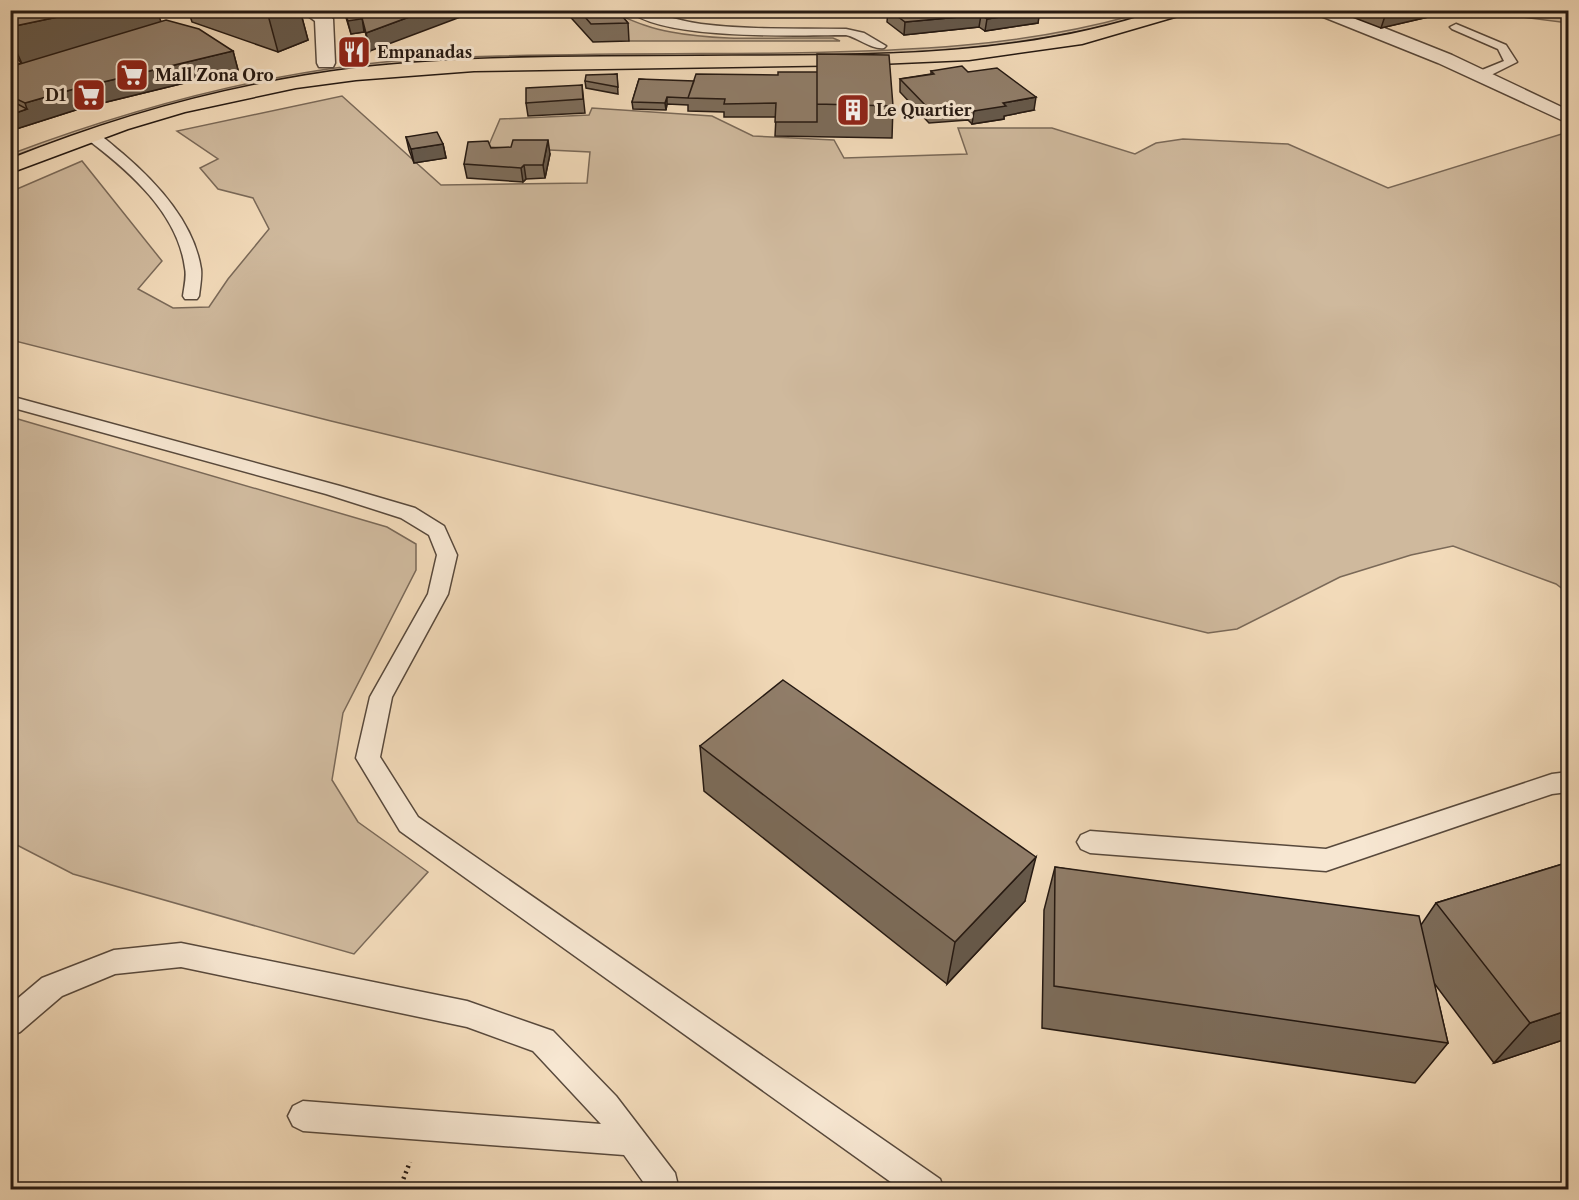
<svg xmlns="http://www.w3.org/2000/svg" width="1579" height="1200" viewBox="0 0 1579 1200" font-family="'Libre Caslon Text',serif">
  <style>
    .green { fill: #cfb99d; stroke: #7a6958; stroke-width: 1.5 }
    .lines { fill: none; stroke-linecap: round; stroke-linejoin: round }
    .lane-casing { stroke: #58493c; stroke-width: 3 }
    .street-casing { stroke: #58493c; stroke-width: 3 }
    .primary-casing { stroke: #251912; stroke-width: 3 }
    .path { stroke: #251912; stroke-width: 4.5; stroke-dasharray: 2 4; stroke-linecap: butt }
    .lane { fill: #f7e7d2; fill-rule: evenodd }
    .street { fill: #f7e7d2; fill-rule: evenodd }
    .primary { fill: #f2dab9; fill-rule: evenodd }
    .wall { fill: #7c6c5a; stroke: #251912; stroke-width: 1.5 }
    .shaded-wall { fill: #65584a; stroke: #251912; stroke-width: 1.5 }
    .building { fill: #907d69; stroke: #251912; stroke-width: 1.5 }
    .labels { text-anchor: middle; stroke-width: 6; stroke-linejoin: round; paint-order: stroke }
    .far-poi-label { font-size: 16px; font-weight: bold; fill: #251912; stroke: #f7e7d2; text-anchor: start }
  </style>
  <rect width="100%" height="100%" fill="#f2dab9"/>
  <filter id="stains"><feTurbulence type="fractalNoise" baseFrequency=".00333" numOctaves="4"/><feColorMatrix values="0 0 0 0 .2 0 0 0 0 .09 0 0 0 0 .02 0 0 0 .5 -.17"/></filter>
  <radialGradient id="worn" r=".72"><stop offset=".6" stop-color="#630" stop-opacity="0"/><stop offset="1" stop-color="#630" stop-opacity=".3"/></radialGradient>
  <path class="green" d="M 1490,11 L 1568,11 L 1568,23 L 1490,13 Z
    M 614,13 C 633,21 651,29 671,32 C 723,42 780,37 833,38 L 840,41 L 629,41 Z
    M 1134,15 L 1139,17 C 966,66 785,52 608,57 C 544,59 481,65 418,69 C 381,71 341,70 304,76 C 202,93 107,122 11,157 L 11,154 C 147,103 292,65 439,58 C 555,53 672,54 788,53 C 906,51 1021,47 1134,15 Z
    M 342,96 L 441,185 L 587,183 L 590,152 L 488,147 L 500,119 L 589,115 L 592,108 L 712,116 L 753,136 L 834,140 L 844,158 L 967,154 L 958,128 L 1052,128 L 1135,154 L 1156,143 L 1183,139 L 1288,144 L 1388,188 L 1568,132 L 1568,593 L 1556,584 L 1453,546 L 1411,555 L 1340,577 L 1237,629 L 1208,633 L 331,421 L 11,340 L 10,192 L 82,161 L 162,261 L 138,289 L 173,308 L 209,307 L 228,279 L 269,229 L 253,198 L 218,189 L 200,168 L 218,159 L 177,131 Z
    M 11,417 L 387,527 L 416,544 L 416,570 L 343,713 L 332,780 L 358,822 L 428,872 L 354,954 L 73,874 L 11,842 Z"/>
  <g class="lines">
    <defs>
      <path id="lane" d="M 628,10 C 650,10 677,21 701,24 C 749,30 798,28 846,29 L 864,33 L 886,46 L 884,48 C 872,50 859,38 846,35 C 797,35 663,41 628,10 Z
        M 1456,24 L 1506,45 L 1517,62 L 1485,78 L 1477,78 L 1477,72 L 1504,61 L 1498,49 L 1452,29 L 1450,27 Z
        M 92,132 C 103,135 113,146 122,153 C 156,182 194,222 201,269 C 202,277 200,287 199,296 L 197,299 L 185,299 L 183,296 C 184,287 187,277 185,268 C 178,213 129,171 87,139 L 85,136 Z
        M 10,396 L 340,486 L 415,508 L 444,526 L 457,555 L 448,594 L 392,697 L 380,757 L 418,817 L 940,1179 L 944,1190 L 902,1190 L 400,831 L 356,758 L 370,697 L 428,594 L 437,555 L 429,535 L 401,518 L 326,494 L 10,407 Z
        M 1568,772 L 1568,792 L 1552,794 L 1326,871 L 1090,853 L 1081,849 L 1077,842 L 1081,835 L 1090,831 L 1326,849 L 1552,774 Z
        M 181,943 L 467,1001 L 553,1031 L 616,1096 L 675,1173 L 679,1190 L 649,1190 L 624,1155 L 303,1131 L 293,1126 L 288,1116 L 293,1106 L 303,1101 L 601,1124 L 533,1051 L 467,1027 L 181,967 L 115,974 L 62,996 L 20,1032 L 10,1036 L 10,1005 L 42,978 L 114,950 Z"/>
      <path id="street" d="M 300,10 L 322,10 L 333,19 L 335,63 L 333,67 L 319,67 L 317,63 L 315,21 Z
        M 1314,10 L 1339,10 L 1452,55 L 1568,110 L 1568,123 L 1438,63 L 1316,14 Z"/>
      <path id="primary" d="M 1160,10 L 1187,10 L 1185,14 L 1082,44 L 969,60 L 855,65 L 474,71 L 356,80 L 296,88 L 185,112 L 128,129 L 10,173 L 10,159 C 121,114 237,83 356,68 C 470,55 586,57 701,56 C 855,55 1013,60 1160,10 Z"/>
    </defs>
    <use href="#lane" class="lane-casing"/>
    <use href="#street" class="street-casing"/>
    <use href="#primary" class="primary-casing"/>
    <path class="path" d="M 399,1190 L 410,1162"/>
    <use href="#lane" class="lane"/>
    <use href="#street" class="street"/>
    <use href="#primary" class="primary"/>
  </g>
  <path class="wall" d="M 188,10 L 300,10 L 308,40 L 278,52 L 192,22 Z
    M 382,10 L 370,51 L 363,23 L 362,23 L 364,32 L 351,34 L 344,11 L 362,18 Z
    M 564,10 L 617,10 L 628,23 L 629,41 L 593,42 Z
    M 888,10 L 1039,10 L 1038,23 L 985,31 L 979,27 L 904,35 L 887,22 Z
    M 1334,10 L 1455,10 L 1454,11 L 1381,28 Z
    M 10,14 L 160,21 L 233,51 L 238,70 L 82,108 L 10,131 L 10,67 L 21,63 L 13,53 L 10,47 Z
    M 931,71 L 968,72 L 1034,110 L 1004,116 L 1004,119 L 972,124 L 968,120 L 929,123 L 900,92 L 900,79 L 931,74 Z
    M 617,74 L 618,94 L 586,88 L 585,81 Z
    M 639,79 L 893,106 L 892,138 L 775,136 L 776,117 L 724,117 L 724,112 L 688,111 L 688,105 L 667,104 L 666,110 L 633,109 L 632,102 Z
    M 582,85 L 585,113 L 528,116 L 526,103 Z
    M 406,137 L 443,144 L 446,158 L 414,163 L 409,150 Z
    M 491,148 L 550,154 L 545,178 L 526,179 L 523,182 L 467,178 L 464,164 Z
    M 700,746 L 1025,901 L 947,984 L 704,791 Z
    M 1569,862 L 1569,1038 L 1494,1063 L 1434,983 L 1448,1043 L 1415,1083 L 1042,1028 L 1044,910 L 1055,867 L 1421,925 L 1436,903 Z"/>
  <path class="shaded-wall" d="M 91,10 L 157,10 L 165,34 L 23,66 L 10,37 L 10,27 Z
    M 280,10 L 300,10 L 308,40 L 278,52 L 268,15 Z
    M 428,10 L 479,10 L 370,51 L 366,33 Z
    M 1387,10 L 1455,10 L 1454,11 L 1381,28 Z
    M 1040,11 L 1038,23 L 985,31 L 987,19 Z
    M 981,15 L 979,27 L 904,35 L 905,22 Z
    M 362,17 L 364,32 L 351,34 L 347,19 Z
    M 233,51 L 238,70 L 82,108 L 10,131 L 10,115 L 27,109 L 25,103 L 74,89 Z
    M 667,97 L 667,104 L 666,110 L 665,103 Z
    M 1036,97 L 1034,110 L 1004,116 L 1004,119 L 972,124 L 974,111 L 1003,103 Z
    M 548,140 L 550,154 L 545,178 L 543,165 Z
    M 443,144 L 446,158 L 414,163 L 411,149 Z
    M 524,165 L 526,179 L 523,182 L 521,168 Z
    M 1036,857 L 1025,901 L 947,984 L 955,942 Z
    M 1569,1010 L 1569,1038 L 1494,1063 L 1530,1023 Z"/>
  <path class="building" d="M 26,10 L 91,10 L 10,27 L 10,14 Z
    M 254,10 L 280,10 L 268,15 Z
    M 359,10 L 362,17 L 361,17 L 359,14 L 346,16 L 347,19 L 344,11 Z
    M 382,10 L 428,10 L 366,33 L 362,18 Z
    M 579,10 L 617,10 L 628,23 L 591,24 Z
    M 889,10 L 1039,10 L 1040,11 L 987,19 L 981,15 L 905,22 Z
    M 359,14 L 361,19 L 348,21 L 346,16 Z
    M 166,20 L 199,29 L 233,51 L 74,89 L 25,103 L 10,96 L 10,67 Z
    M 817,54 L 889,55 L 893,106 L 817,104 Z
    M 962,66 L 968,72 L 997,68 L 1036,97 L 1003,103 L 1006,106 L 974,111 L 969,107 L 930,110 L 900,79 L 934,74 L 931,71 Z
    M 778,72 L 817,72 L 817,122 L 775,122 L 776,103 L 724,104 L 725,99 L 688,98 L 696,74 L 778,75 Z
    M 617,74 L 618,87 L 585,81 L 586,75 Z
    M 639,79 L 694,81 L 688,98 L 667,97 L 665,103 L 632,102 Z
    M 582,85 L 583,99 L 526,103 L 526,88 Z
    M 10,100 L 27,109 L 10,115 Z
    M 437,132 L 443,144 L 411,149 L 406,137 Z
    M 513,140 L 548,140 L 543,165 L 524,165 L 521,168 L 464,164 L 468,142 L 488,141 L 491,148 L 511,147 Z
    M 783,680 L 1036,857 L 955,942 L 700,746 Z
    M 1569,862 L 1569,1010 L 1530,1023 L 1436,903 Z
    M 1055,867 L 1419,916 L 1448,1043 L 1054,986 Z"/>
  <defs>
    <symbol id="restaurant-square" viewBox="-11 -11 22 22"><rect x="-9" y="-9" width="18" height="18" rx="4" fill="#8f2418" stroke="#f7e7d2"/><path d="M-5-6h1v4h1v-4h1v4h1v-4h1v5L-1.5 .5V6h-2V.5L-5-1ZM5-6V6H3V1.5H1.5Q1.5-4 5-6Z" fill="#fff"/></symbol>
    <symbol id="supermarket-square" viewBox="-11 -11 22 22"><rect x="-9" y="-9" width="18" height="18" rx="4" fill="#8f2418" stroke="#f7e7d2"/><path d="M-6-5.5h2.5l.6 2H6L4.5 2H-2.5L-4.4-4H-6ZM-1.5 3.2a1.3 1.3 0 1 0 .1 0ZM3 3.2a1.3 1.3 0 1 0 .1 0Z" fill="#fff"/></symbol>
    <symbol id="building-square" viewBox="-11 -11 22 22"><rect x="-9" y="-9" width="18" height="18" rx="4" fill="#8f2418" stroke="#f7e7d2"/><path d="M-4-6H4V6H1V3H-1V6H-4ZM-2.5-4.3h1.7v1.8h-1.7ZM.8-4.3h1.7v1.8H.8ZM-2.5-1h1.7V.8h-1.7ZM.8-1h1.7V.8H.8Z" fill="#fff"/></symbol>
  </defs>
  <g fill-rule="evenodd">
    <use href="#restaurant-square" x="335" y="33" width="38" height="38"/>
    <use href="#supermarket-square" x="113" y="56" width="38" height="38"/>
    <use href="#supermarket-square" x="70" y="76" width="38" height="38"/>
    <use href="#building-square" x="834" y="91" width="38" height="38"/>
  </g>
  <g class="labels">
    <g class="far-poi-label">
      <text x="377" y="58">Empanadas</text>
      <text x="155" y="81">Mall Zona Oro</text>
      <text x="66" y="101" text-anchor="end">D1</text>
      <text x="876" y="116">Le Quartier</text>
    </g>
  </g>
  <rect width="1579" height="1200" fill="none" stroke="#f2dab9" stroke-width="36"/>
  <rect x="12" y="12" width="1555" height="1176" fill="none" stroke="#251912" stroke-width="3"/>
  <rect x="18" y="18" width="1543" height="1164" fill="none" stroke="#251912" stroke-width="1.5"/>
  <rect width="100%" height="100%" filter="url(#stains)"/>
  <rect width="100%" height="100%" fill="url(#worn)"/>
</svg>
